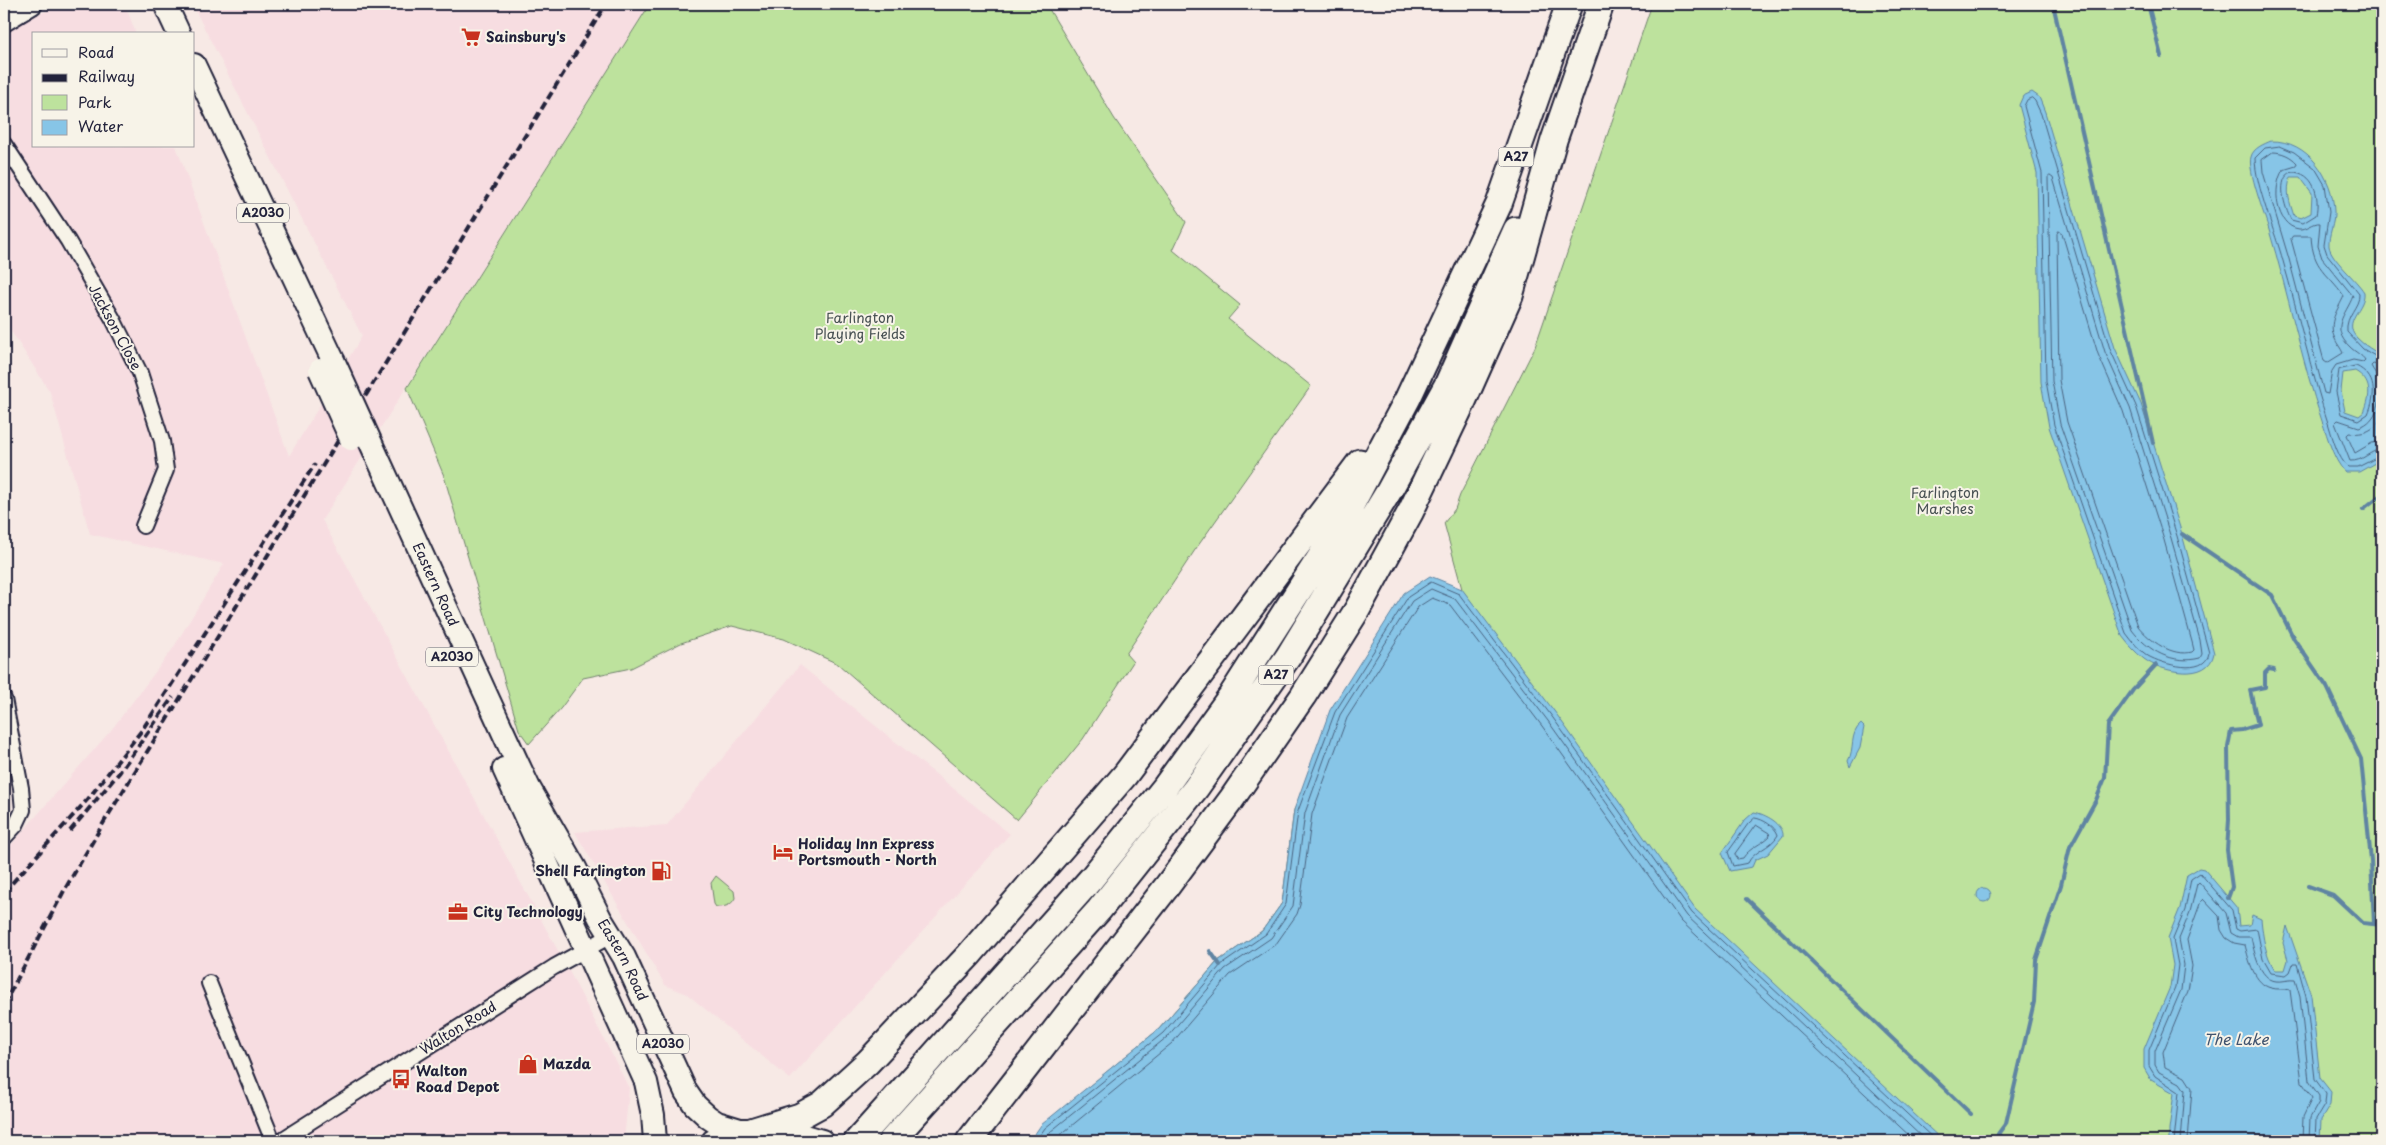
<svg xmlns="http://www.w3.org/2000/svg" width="2386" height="1145" viewBox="0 0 2386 1145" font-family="'Playpen Sans',sans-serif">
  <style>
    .built { fill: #f7dde1 }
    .green { fill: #bde29d; stroke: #70826c }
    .water { fill: #87c5e7; stroke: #5f84a2; fill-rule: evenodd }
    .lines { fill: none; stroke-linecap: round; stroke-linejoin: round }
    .shore { stroke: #4a6380; stroke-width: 1 }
    .stream { stroke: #5f84a2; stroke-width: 4 }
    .street-casing { stroke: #22223b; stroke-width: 18 }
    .secondary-casing { stroke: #22223b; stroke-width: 24 }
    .primary-casing { stroke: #22223b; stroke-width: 26 }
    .highway-casing { stroke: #22223b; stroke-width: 29 }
    .street { stroke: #f7f3e8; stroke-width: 14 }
    .secondary { stroke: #f7f3e8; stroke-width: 20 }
    .primary { stroke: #f7f3e8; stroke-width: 22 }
    .highway { stroke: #f7f3e8; stroke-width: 25 }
    .rail { stroke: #22223b; stroke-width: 4; stroke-dasharray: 8 4; stroke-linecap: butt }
    .primary-bridge-casing { stroke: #22223b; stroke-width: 26; stroke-linecap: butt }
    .primary-bridge { stroke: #f7f3e8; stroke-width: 22 }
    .labels { text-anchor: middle; stroke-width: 4; stroke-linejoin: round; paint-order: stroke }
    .shield { fill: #f7f3e8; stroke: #62616f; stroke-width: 1 }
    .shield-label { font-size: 12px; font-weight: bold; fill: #22223b }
    .poi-label { font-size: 14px; font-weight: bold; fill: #22223b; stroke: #f7f3e8; text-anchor: start }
    .park-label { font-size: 14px; fill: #495254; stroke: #f7f3e8 }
    .street-label { font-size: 14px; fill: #22223b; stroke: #f7f3e8 }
    .water-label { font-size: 15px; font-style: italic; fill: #40536f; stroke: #f7f3e8 }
  </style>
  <rect width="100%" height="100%" fill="#f7e9e5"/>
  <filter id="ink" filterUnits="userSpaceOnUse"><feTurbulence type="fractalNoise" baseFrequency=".02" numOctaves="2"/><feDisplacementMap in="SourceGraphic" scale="10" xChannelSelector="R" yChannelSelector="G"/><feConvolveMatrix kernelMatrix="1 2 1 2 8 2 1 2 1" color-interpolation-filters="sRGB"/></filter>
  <g filter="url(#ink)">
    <path class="built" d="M 61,4 L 125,4 L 136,34 L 34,34 L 34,146 L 176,146 L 289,456 L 362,336 L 192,4 L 650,4 L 322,520 L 568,969 L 629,1088 L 624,1141 L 4,1141 L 4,853 L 112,729 L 172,650 L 224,564 L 90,534 L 50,392 L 4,320 L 4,30 Z
      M 800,665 L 1010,834 L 790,1079 L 687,994 L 665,985 L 575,832 L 667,825 Z"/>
    <path class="green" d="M 650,4 L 1046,4 L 1114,118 L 1186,222 L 1173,250 L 1240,305 L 1228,319 L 1311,386 L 1195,550 L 1126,654 L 1133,662 L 1083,739 L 1017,820 L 838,664 L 784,639 L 732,626 L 681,643 L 631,668 L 583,678 L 561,708 L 529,744 L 519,730 L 444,476 L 407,388 Z
      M 1652,4 L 2382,4 L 2382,1141 L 1031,1141 L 1048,1120 L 1159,1029 L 1218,961 L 1262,931 L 1282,903 L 1294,810 L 1319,759 L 1434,592 L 1462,589 L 1444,523 L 1455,509 L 1460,495 L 1535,347 Z
      M 716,876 L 734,891 L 735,898 C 731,906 725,907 716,907 L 714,904 L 711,883 Z"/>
    <path class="water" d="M 2032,92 L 2039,97 L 2045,112 L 2115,348 L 2141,404 L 2182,534 L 2214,653 C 2209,683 2161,672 2144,659 C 2135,652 2128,644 2122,636 L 2049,427 L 2041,382 L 2037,173 L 2019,105 L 2023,96 Z
      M 2271,141 C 2308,140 2333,178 2334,211 C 2335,223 2328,235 2329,246 C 2331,259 2356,279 2364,292 C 2366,309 2341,321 2357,338 C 2364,346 2375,350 2382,357 L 2382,459 L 2359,472 L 2345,472 C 2333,459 2328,438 2322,421 C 2301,358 2288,293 2269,230 C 2265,216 2247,169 2251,157 C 2253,148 2264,144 2271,141 ZM 2291,177 L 2300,177 L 2312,193 L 2311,213 L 2301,218 L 2294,216 C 2290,203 2285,191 2291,177 ZM 2355,371 C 2372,381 2371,395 2364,412 L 2359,416 L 2345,411 L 2341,391 L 2343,373 Z
      M 1430,576 L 1462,589 L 1557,715 L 1695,909 L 1943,1141 L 1030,1141 L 1041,1125 L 1159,1029 L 1218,961 L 1262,931 L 1282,903 L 1294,810 L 1330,710 L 1404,593 Z
      M 1861,724 L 1864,727 L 1860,748 L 1850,767 L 1848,761 C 1855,749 1849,734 1861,724 Z
      M 1754,812 C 1765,814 1784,824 1783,836 L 1768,854 L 1755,860 L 1752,867 L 1730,871 L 1722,853 L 1745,820 Z
      M 2199,868 L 2204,869 L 2237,908 L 2239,926 L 2250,925 L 2252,915 L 2261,919 C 2263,938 2265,954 2275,970 L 2285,970 L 2288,960 L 2283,943 L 2287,926 L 2311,995 L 2320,1078 L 2331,1092 L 2330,1105 L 2321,1120 L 2320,1141 L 2169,1141 L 2169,1129 L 2174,1093 L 2151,1080 L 2144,1068 L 2144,1049 L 2170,987 L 2173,965 L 2168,938 L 2180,908 L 2187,875 Z
      M1977 895a7 7 0 1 1 14 0a7 7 0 1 1-14 0Z"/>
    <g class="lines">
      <path class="shore" d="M 2032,98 L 2035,101 L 2041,114 L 2110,349 L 2136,406 L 2177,536 L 2209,653 C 2205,677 2162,664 2148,656 C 2139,650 2132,641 2126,633 L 2054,425 L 2046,381 L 2042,173 L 2024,106 L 2027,100 Z
        M 2273,152 C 2282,152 2291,156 2297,163 L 2296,166 L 2283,170 C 2272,186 2275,226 2299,229 C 2307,230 2313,222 2320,223 L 2318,246 L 2322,258 L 2353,296 C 2346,315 2329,327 2350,347 C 2355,352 2362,355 2365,360 L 2363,362 L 2353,360 L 2336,365 L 2332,371 L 2328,394 L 2324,393 L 2289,259 L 2263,172 L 2262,160 Z
        M 2292,172 C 2314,172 2320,196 2316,215 L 2303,223 L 2291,220 C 2285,208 2275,178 2292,172 Z
        M 2050,176 L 2053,178 L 2105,352 L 2130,408 L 2171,538 L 2200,640 L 2202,654 L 2200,658 C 2173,665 2148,651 2132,630 L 2060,424 L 2052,381 L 2048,178 Z
        M 2059,231 L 2062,233 L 2098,354 L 2123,411 L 2164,540 L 2192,642 L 2194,650 L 2192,652 C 2172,657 2150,641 2138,626 L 2067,422 L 2059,380 L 2057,234 Z
        M 2293,236 L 2311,236 C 2313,270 2327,271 2344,296 C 2338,310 2327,322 2335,339 C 2337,344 2341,348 2343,353 L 2327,363 L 2324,361 L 2291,239 Z
        M 2382,360 L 2363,349 L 2347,332 C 2345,315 2360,307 2359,294 L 2327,254 L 2324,245 L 2329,212 L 2325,185 L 2315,168 L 2294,152 L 2280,146 L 2265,148 L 2255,158 C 2255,185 2276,234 2283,261 C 2299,316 2311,372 2329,426 C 2333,439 2338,458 2348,467 L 2358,467 L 2382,455
        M 2356,366 C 2377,376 2376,395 2368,414 L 2359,420 L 2341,414 L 2336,392 L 2339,370 Z
        M 2382,366 L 2373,364 L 2371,366 C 2373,370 2377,375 2379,380 C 2383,396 2378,422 2359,427 L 2338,420 L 2335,423 L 2350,461 C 2363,462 2370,450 2382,449
        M 2382,416 C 2376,430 2364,435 2349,433 L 2347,435 L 2355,453 L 2372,443 L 2382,441
        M 1755,818 C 1763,819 1776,827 1778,835 C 1771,848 1753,851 1748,863 L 1733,866 L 1728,852 L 1748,824 Z
        M 1756,825 L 1769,833 L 1770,836 C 1762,844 1749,848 1743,858 L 1737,859 L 1735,854 Z
        M 1036,1141 L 1045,1128 L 1163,1033 L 1221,965 L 1266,934 L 1286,904 L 1298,811 L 1335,712 L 1408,597 L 1431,582 L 1459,594 L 1553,718 L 1692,913 L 1936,1141
        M 1043,1141 L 1050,1132 L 1167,1037 L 1225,969 L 1271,938 L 1293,906 L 1305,813 L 1340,715 L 1412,601 L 1431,589 L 1455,599 L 1548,721 L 1687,916 L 1926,1141
        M 1053,1141 L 1172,1043 L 1230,975 L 1276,944 L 1297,914 L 1300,905 L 1312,814 L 1347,718 L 1418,607 L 1432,598 L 1450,605 L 1542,726 L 1681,921 L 1915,1141
        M 2174,1141 L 2179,1092 L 2155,1076 L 2149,1066 L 2149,1050 L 2175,988 L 2178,965 L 2173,939 L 2185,910 L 2191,879 L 2200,873 L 2232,910 L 2236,929 L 2240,931 L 2257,929 L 2263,959 L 2271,973 L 2286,975 L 2290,972 L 2293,964 L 2297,964 L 2306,996 L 2315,1079 L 2326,1094 L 2325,1104 L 2316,1119 L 2315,1141
        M 2181,1141 L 2185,1090 L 2180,1083 L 2159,1072 L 2155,1065 L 2155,1051 L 2181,990 L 2184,965 L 2179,939 L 2190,912 L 2197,884 L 2199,882 L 2226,913 L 2231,933 L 2238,937 L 2251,937 C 2254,951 2259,979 2276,981 C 2282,982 2290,979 2295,980 L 2300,997 L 2309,1081 L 2319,1096 L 2319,1102 L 2310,1118 L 2309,1141
        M 2188,1141 L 2192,1088 L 2185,1077 L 2165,1067 L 2163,1052 L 2188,991 L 2192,966 L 2187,940 L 2201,901 L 2203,899 L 2219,916 L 2221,930 L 2226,938 L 2234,943 L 2245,945 C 2249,960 2254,984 2271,988 C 2277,990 2285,988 2290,990 L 2302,1082 L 2312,1098 L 2303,1117 L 2302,1141"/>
      <path class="stream" d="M 2053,4 L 2153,443
        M 2148,4 L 2161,56
        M 2363,509 L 2382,494
        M 2182,534 L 2272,595 L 2294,639 L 2327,687 L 2361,759 L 2371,861 L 2374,924
        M 2308,886 L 2333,895 L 2363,923 L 2382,925
        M 2228,898 L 2232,887 L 2227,850 L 2229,820 L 2228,747 L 2231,731 L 2242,730 L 2258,725 L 2250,690 L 2265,687 L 2265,673 L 2269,669 L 2274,670
        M 1747,899 L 1971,1114
        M 1210,951 L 1220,965
        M 2006,1141 L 1998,1134 L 2006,1123 L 2034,1002 L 2036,960 L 2061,885 L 2070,847 L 2096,800 L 2105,778 L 2108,725 L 2133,690 L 2156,665"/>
      <defs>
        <path id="street" d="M 4,144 L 68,241 L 113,319 L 140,373 L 162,441 L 166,470 L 143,526
          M 4,699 L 21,788 L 23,810 L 16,825 L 4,838
          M 209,983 L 273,1141
          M 280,1141 L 554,967 L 612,935"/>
        <path id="secondary" d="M 4,21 L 32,4"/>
        <g id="primary">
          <path d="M 165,4 L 179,34"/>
          <path d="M 194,65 L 333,360"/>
          <path id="s1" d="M 364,428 L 515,758 L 529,788 L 575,868 L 600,918 L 624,957 L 686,1092 L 695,1105 L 708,1117 L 717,1123 L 740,1130"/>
          <path d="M 504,769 L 646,1082 L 653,1115 L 655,1141"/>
          <path d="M 713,1141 L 740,1130 L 784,1130 L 822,1141"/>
        </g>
        <path id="highway" d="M 751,1131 L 800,1116 L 822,1104 L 868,1062 L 969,955 L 1125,775 L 1360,462
          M 857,1141 L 1091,879 L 1165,787 L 1231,696 L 1339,528 L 1408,398 L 1499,204 L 1569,4
          M 891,1141 L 1099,910 L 1196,788 L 1288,657 L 1389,491 L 1447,385 L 1516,230
          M 969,1141 L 1168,885 L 1231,800 L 1303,696 L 1357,610 L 1411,511 L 1461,406 L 1510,296 L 1554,140 L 1601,4"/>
      </defs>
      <use href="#street" class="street-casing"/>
      <use href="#secondary" class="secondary-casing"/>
      <use href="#primary" class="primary-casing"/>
      <use href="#highway" class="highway-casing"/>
      <use href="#street" class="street"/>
      <use href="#secondary" class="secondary"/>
      <use href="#primary" class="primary"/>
      <use href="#highway" class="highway"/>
      <path class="rail" d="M 70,831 L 119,773 L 173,697
        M 4,892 L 88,799 L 142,730 L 315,464
        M 4,1004 L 65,889 L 104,822 L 606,4"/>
      <defs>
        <path id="primary-bridge" d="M 333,360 L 364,428
          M 320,370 L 351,439"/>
      </defs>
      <use href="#primary-bridge" class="primary-bridge-casing"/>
      <use href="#primary-bridge" class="primary-bridge"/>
    </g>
  </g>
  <defs>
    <symbol id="supermarket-bare" viewBox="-9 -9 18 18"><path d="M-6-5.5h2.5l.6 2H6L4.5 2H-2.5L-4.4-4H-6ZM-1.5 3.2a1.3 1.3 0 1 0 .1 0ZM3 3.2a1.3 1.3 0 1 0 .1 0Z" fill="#c8321e" stroke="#f7f3e8" stroke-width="2.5" paint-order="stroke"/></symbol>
    <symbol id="hotel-bare" viewBox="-9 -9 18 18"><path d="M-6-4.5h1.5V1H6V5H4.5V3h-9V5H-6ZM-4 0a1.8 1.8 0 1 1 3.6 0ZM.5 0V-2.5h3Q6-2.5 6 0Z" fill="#c8321e" stroke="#f7f3e8" stroke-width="2.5" paint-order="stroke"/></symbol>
    <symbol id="fuel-bare" viewBox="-9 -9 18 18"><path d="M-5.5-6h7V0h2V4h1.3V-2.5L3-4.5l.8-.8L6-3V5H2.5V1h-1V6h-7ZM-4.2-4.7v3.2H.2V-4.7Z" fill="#c8321e" stroke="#f7f3e8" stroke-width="2.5" paint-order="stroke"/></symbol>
    <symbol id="office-bare" viewBox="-9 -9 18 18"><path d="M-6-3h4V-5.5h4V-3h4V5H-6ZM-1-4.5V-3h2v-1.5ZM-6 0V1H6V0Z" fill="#c8321e" stroke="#f7f3e8" stroke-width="2.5" paint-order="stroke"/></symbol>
    <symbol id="shop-bare" viewBox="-9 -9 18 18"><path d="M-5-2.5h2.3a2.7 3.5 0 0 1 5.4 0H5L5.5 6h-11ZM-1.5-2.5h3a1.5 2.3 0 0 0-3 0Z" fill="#c8321e" stroke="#f7f3e8" stroke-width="2.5" paint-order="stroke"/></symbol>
    <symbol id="bus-bare" viewBox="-9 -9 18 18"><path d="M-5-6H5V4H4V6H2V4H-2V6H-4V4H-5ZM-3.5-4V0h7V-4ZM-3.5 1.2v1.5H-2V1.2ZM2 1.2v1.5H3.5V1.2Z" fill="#c8321e" stroke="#f7f3e8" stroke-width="2.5" paint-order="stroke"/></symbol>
  </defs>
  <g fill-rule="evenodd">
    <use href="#supermarket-bare" x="457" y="23" width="28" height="28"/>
    <use href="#hotel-bare" x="769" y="838" width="28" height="28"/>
    <use href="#fuel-bare" x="647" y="857" width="28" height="28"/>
    <use href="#office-bare" x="444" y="898" width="28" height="28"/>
    <use href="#shop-bare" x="514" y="1050" width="28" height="28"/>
    <use href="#bus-bare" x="387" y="1065" width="28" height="28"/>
  </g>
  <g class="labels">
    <g class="shield">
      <rect x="1498.5" y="147.5" width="35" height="19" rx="4"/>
      <rect x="237" y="203.5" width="52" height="19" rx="4"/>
      <rect x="426" y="647.5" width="52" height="19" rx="4"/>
      <rect x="1258.5" y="665.5" width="35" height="19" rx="4"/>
      <rect x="637" y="1034.5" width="52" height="19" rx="4"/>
    </g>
    <g class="shield-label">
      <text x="1516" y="161">A27</text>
      <text x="263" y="217">A2030</text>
      <text x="452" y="661">A2030</text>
      <text x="1276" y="679">A27</text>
      <text x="663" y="1048">A2030</text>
    </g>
    <g class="poi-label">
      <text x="486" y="42">Sainsbury's</text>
      <text x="798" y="849">Holiday Inn Express<tspan x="798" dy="16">Portsmouth - North</tspan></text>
      <text x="646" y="876" text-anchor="end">Shell Farlington</text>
      <text x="473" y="917">City Technology</text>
      <text x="543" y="1069">Mazda</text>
      <text x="416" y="1076">Walton<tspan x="416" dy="16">Road Depot</tspan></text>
    </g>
    <g class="park-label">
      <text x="860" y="323">Farlington<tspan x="860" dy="16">Playing Fields</tspan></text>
      <text x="1945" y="498">Farlington<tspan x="1945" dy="16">Marshes</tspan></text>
    </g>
    <g class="street-label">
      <text transform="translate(115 327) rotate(62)" y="5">Jackson Close</text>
      <text dy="5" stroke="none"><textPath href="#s1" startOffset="172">Eastern Road</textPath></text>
      <text dy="5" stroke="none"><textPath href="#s1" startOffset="592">Eastern Road</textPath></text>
      <text transform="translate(458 1028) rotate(-32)" y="5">Walton Road</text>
    </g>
    <g class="water-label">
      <text x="2236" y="1045">The Lake</text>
    </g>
  </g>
  <rect width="2386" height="1145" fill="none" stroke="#f7f3e8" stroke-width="20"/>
  <rect x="10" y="10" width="2366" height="1125" fill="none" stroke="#22223b" stroke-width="2" filter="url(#ink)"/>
  <rect x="32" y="32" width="162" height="115" fill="#f7f3e8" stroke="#a29fa3"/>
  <rect x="42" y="49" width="25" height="8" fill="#f7f3e8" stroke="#a29fa3"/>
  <text x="78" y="58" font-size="15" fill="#22223b">Road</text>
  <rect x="42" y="74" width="25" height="8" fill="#22223b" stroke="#a29fa3"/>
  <text x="78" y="82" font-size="15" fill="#22223b">Railway</text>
  <rect x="42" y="95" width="25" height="15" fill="#bde29d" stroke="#a29fa3"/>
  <text x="78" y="108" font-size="15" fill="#22223b">Park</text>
  <rect x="42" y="120" width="25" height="15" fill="#87c5e7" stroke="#a29fa3"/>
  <text x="78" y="132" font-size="15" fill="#22223b">Water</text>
</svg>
